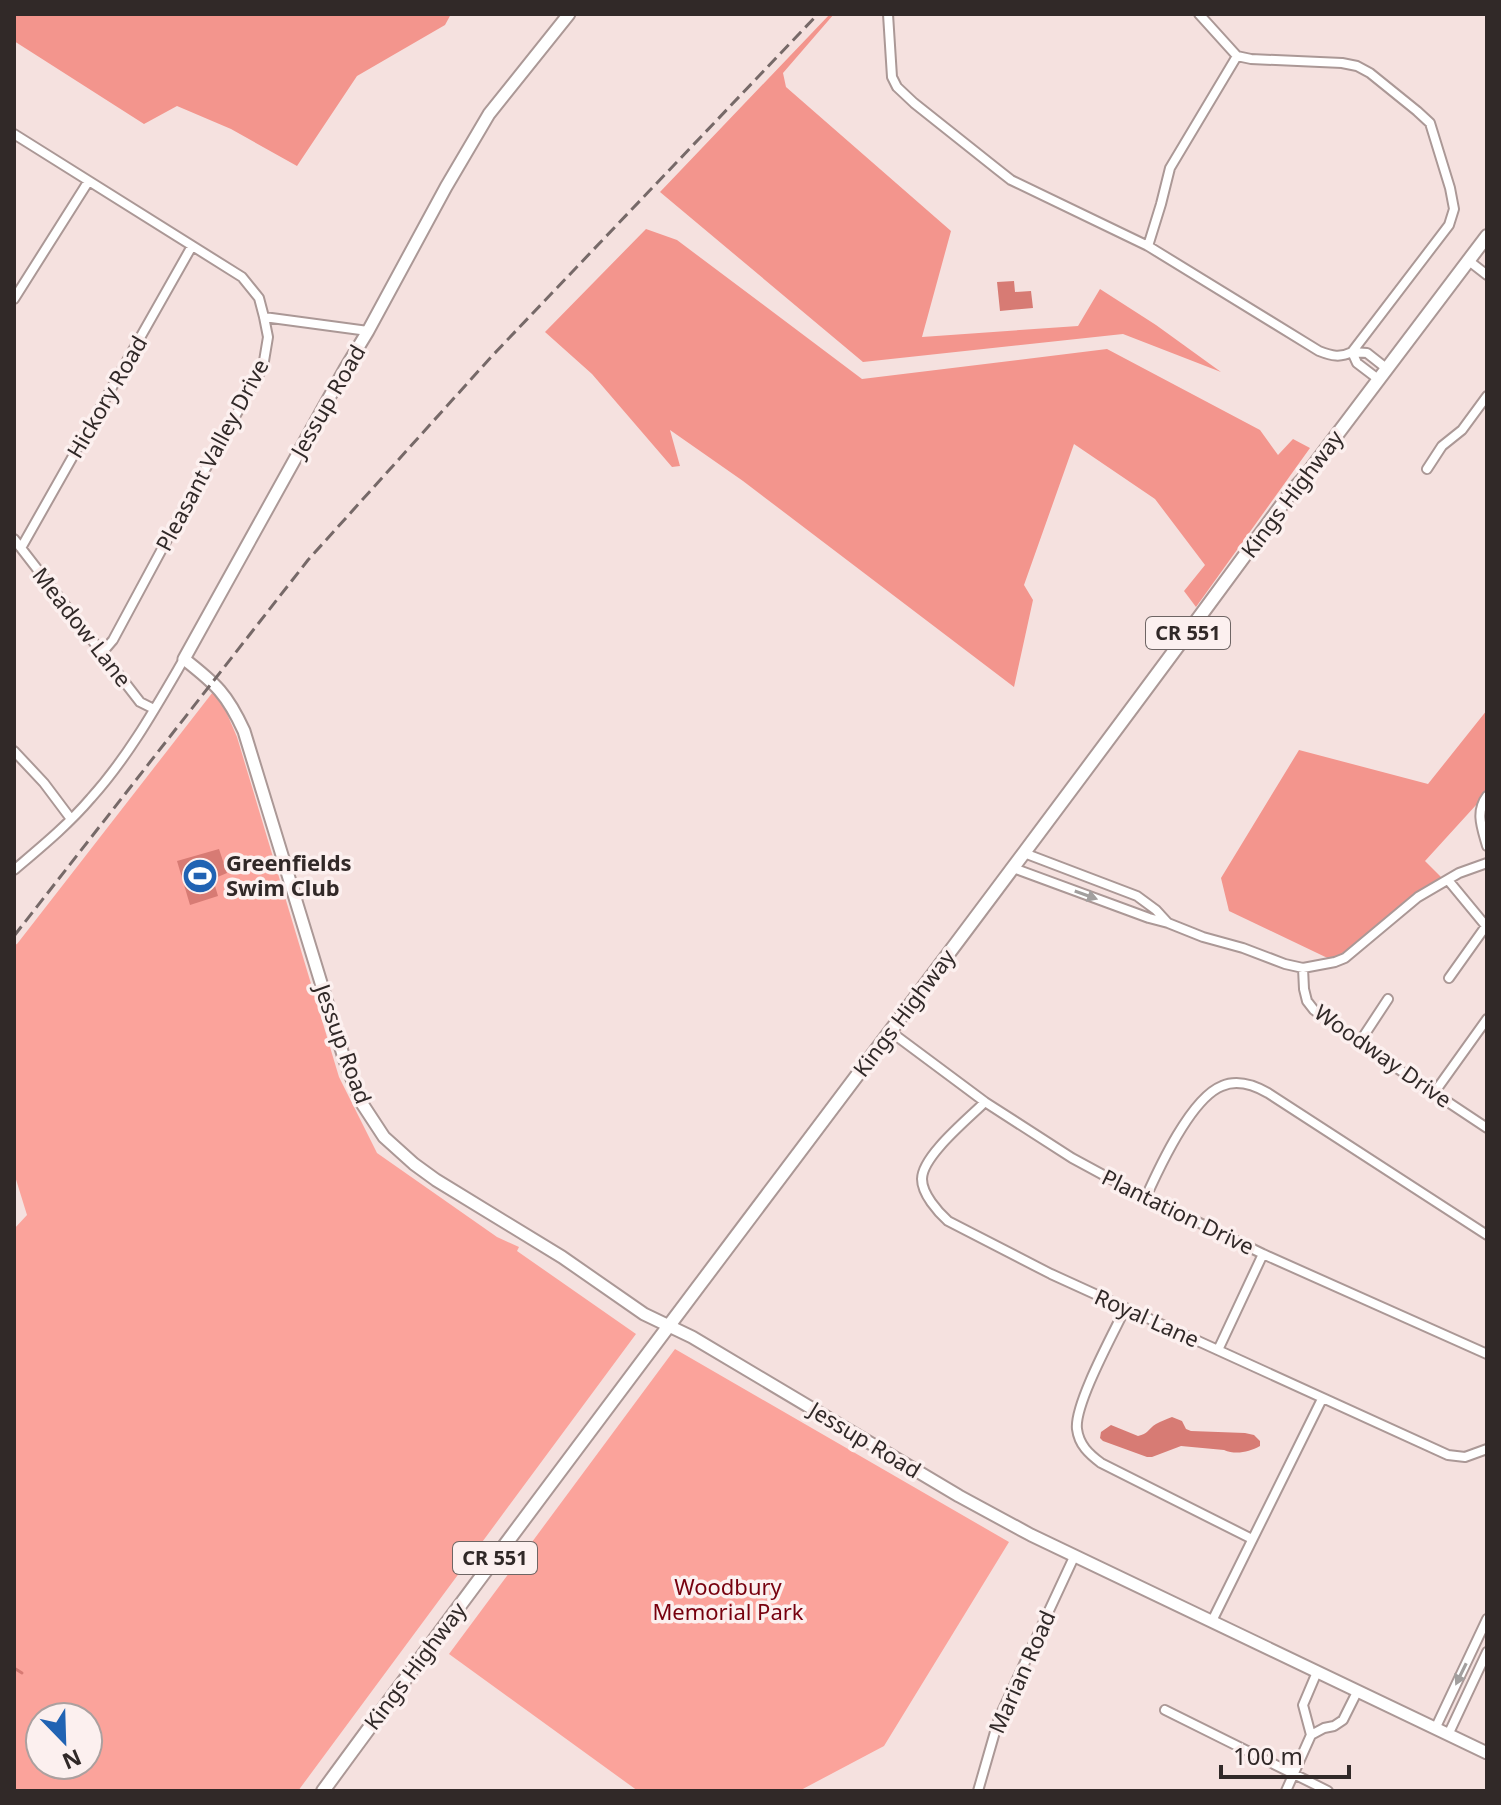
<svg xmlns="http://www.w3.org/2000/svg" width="1501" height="1805" viewBox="0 0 1501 1805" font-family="'Noto Sans',sans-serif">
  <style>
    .green { fill: #fba39b; fill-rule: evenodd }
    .forest { fill: #f3958d }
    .water { fill: #d77b74 }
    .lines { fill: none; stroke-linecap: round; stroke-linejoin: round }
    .stream { stroke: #d77b74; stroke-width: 3 }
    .street-casing { stroke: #ab9896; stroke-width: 12 }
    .secondary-casing { stroke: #ab9896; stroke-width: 15 }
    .primary-casing { stroke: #ab9896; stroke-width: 16 }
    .street { stroke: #fff; stroke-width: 8 }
    .secondary { stroke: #fff; stroke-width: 11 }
    .primary { stroke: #fff; stroke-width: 12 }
    .rail { stroke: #766968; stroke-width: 3; stroke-dasharray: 12 6; stroke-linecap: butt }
    .oneway { fill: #a29f9e }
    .labels { text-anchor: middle; stroke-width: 7; stroke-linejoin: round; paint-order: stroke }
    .shield { fill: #fcf0ef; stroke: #6e6564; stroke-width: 2 }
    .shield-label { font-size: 20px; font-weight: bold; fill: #312928 }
    .street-label { font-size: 22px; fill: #312928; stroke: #fcf0ef }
    .poi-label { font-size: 22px; font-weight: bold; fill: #312928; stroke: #fcf0ef; text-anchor: start }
    .park-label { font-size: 22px; fill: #77000e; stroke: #fcf0ef }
  </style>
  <rect width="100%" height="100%" fill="#f5e1df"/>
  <path class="green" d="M 216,688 L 237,737 L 339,1077 L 377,1153 L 497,1237 L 519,1247 L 517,1251 L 636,1334 L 298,1791 L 14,1791 L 14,1229 L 27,1215 L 14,1173 L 14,945 L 17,944 ZM 40,1717 L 88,1717 L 88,1765 L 40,1765 Z
    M 675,1349 L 1009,1542 L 884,1746 L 799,1791 L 638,1791 L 449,1654 Z"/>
  <path class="forest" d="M 14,14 L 451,14 L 445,25 L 357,76 L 297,166 L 231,129 L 177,106 L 144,124 L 14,41 Z
    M 830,14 L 834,14 L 783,73 L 786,87 L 951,231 L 922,337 L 1078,326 L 1100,289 L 1156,325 L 1221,372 L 1123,334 L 863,362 L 660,192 Z
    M 646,229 L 677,240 L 862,379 L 1107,349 L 1260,430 L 1278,455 L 1293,439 L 1310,448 L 1196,607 L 1184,591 L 1205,565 L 1155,499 L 1074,444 L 1024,585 L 1033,600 L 1014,687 L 743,481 L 670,430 L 680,466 L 672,467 L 592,374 L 545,332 Z
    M 1487,710 L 1487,793 L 1425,861 L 1445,881 L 1338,963 L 1229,911 L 1221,878 L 1299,750 L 1428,784 Z"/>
  <path class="water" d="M 1014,281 L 1015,292 L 1031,291 L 1033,308 L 1000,311 L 997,282 Z
    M 219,849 L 227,873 L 213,879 L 218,896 L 190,905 L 177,861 Z
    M 1172,1417 L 1182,1421 L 1186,1429 L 1191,1431 L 1245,1433 L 1254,1435 L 1260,1441 L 1260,1446 C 1249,1452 1236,1455 1224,1450 L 1181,1446 L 1152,1457 L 1147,1457 L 1103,1441 L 1100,1438 L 1101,1432 L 1111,1425 L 1138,1436 C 1148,1434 1148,1429 1156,1424 C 1161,1421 1167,1419 1172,1417 Z"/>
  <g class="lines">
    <path class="stream" d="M 14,1668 L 22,1673"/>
    <defs>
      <path id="street" d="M 888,14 L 892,77 L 897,87 L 914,103 L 997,169 L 1011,180 L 1148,246 L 1319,351 C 1332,356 1340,358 1352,352 L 1449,225 L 1454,209 L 1450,188 L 1430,123 L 1417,111 L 1370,73 L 1357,66 L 1342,63 L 1251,59 L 1237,56 L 1199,14
        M 14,134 L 242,277 L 259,298 L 264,317 L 268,337 L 263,367 L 197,484 L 113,640 L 101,654
        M 1148,246 L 1161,204 L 1170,168 L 1237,56
        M 1469,261 L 1487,275
        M 14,299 L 88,182
        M 264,317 L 368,331
        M 1378,379 L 1357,363 L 1352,352 L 1367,353 L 1386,368
        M 1427,469 L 1442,446 L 1462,430 L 1487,396
        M 14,539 L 140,702 L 154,709
        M 21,548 L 192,246
        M 14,751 L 44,783 L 71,819
        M 1487,796 C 1475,812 1482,828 1487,846
        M 1024,853 L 1137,896 L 1156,910 L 1167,922
        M 1013,868 L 1149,918 L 1168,923 L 1203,937 L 1243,948 L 1285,964 L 1303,968 L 1335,962 L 1345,958 L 1418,897 L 1459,873 L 1487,863
        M 14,870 C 41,847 68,825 91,798 C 128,757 156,707 184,659
        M 1448,880 L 1486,926 L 1449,978
        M 1303,968 L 1304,989 L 1307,1001 L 1314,1010 L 1359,1043 L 1487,1128
        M 891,1032 L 985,1102 L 1072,1158 L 1120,1184 L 1263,1254 L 1487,1354
        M 1359,1043 L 1388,999
        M 1434,1093 L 1487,1019
        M 985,1102 C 969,1118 922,1156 922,1179 C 922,1194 938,1212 948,1221 L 1051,1274 L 1448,1455 L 1465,1457 L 1487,1449
        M 1146,1197 C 1159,1168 1191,1098 1222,1086 C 1238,1079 1254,1085 1268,1093 L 1487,1235
        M 1125,1309 C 1113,1334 1074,1405 1077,1429 C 1079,1445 1089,1454 1101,1463 L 1252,1539
        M 1218,1350 L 1263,1254
        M 1212,1621 L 1322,1399
        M 1165,1710 L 1328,1791
        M 1435,1729 L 1487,1619
        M 1311,1735 L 1303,1705 L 1317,1672
        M 1448,1735 L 1487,1652
        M 978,1791 L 999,1718 L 1074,1557
        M 1286,1791 L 1311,1735 L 1324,1728 L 1334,1726 L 1343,1720 L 1357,1692"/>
      <path id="secondary" d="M 569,14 L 489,114 L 446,187 L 368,331 L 345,369 L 184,659 C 216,684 227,694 244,731 L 344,1058 L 361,1102 L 384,1137 L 414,1164 L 436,1180 L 562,1257 L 644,1314 L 692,1337 L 959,1496 L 1031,1535 L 1487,1753"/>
      <path id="primary" d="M 323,1791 C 642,1355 973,928 1292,491 L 1305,477 L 1487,236"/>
    </defs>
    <use href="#street" class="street-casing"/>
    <use href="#secondary" class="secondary-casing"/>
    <use href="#primary" class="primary-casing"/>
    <use href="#street" class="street"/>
    <use href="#secondary" class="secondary"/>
    <use href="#primary" class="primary"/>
    <path class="rail" d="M 14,936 L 308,560 L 492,356 L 818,14"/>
  </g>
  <defs><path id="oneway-solid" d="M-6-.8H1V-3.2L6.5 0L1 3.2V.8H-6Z" transform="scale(2)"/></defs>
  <g class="oneway">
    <use href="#oneway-solid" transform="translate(1086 895) rotate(20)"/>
    <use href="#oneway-solid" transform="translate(1461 1674) rotate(116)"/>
  </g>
  <defs>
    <symbol id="stadium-disc" viewBox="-11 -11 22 22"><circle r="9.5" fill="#2163b3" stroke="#fcf0ef"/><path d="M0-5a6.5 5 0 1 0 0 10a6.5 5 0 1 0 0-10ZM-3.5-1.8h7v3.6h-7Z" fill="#fff"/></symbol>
  </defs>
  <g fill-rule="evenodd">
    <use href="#stadium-disc" x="180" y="856" width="40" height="40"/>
  </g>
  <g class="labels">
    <g class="shield">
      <rect x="1146" y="617" width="84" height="32" rx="6"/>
      <rect x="453" y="1542" width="84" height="32" rx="6"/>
    </g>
    <g class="shield-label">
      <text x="1188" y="640">CR 551</text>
      <text x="495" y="1565">CR 551</text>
    </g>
    <g class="street-label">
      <text transform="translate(107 397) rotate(-60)" y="8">Hickory Road</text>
      <text transform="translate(328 401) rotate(-60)" y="8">Jessup Road</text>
      <text transform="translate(212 455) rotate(-62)" y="8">Pleasant Valley Drive</text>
      <text transform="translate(1292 494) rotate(-53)" y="8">Kings Highway</text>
      <text transform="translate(82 627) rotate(52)" y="8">Meadow Lane</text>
      <text transform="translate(904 1013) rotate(-53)" y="8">Kings Highway</text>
      <text transform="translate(343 1044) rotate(70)" y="8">Jessup Road</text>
      <text transform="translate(1383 1056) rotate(35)" y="8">Woodway Drive</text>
      <text transform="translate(1178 1212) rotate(26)" y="8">Plantation Drive</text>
      <text transform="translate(1147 1318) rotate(24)" y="8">Royal Lane</text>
      <text transform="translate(865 1440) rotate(31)" y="8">Jessup Road</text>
      <text transform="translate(415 1666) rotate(-53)" y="8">Kings Highway</text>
      <text transform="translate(1022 1672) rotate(-66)" y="8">Marian Road</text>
    </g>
    <g class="poi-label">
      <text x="226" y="871">Greenfields<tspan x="226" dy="25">Swim Club</tspan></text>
    </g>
    <g class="park-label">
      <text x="728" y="1595">Woodbury<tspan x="728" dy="25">Memorial Park</tspan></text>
    </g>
  </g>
  <rect width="1501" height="1805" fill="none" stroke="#312928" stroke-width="32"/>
  <g transform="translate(64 1741) rotate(157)"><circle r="38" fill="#fcf0ef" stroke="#aba09f" stroke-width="2"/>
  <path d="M0-6L14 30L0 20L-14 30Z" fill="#2163b3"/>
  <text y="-12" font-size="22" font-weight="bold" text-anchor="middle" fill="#312928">N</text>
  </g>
  <path d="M1221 1765v12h128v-12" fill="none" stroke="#312928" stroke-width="4"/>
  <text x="1233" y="1765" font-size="24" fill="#312928" stroke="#fcf0ef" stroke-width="6" paint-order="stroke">100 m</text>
</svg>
